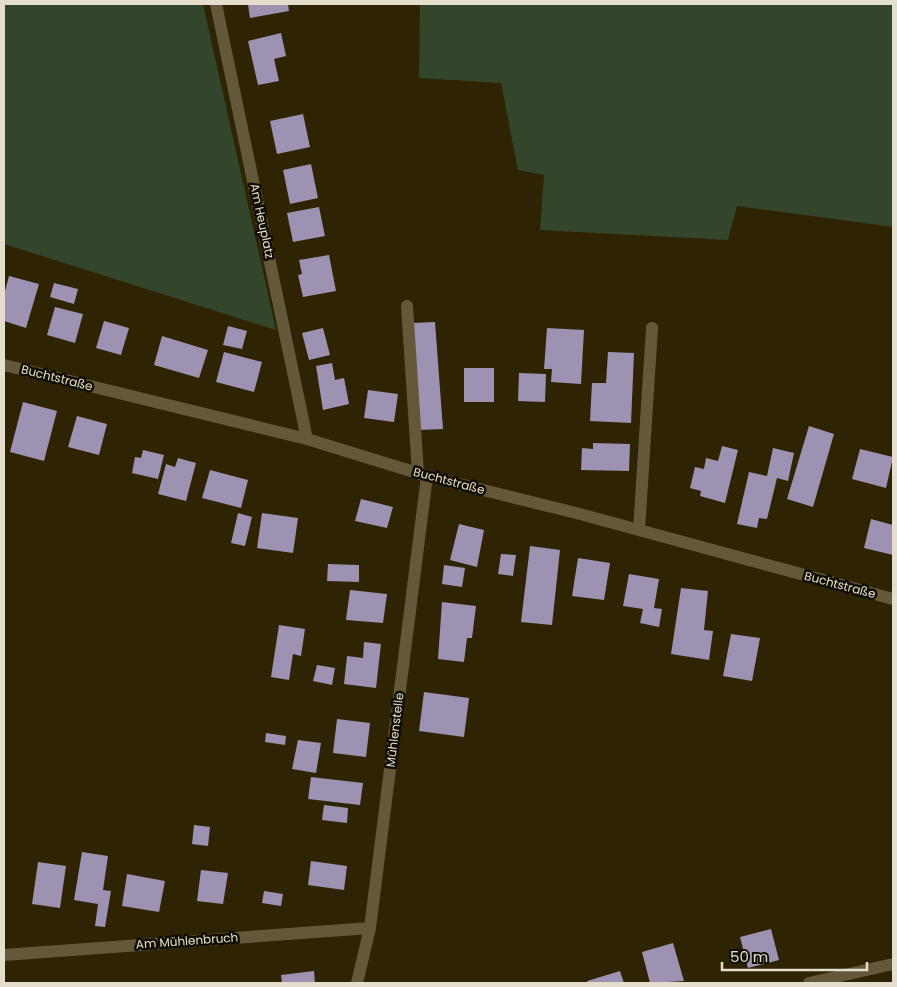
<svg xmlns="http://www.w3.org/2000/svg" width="897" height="987" viewBox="0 0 897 987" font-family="Poppins,sans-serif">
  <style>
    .green { fill: #33452b }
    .building { fill: #9d92b2 }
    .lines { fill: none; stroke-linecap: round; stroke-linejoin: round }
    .minor { stroke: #635839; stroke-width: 12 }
    .labels { text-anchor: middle; stroke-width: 5; stroke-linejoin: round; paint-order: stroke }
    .street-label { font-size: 12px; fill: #e5decd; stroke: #120d03 }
  </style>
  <rect width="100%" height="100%" fill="#2e2404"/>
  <path class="green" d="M 4,4 L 203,4 L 276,330 L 4,244 Z
    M 420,4 L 893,4 L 893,227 L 737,206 L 728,240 L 540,230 L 544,175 L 518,170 L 501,83 L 419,78 Z"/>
  <path class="building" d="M 248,4 L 288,4 L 289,11 L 250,18 Z
    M 281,33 L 286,56 L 274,59 L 279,81 L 258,85 L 248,41 Z
    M 303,114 L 310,147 L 277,154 L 270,121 Z
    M 311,164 L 318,198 L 290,204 L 283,170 Z
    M 319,207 L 325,236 L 293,242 L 287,213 Z
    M 329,255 L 336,291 L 303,297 L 298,275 L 302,274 L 299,260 Z
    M 9,276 L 39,284 L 26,328 L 4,321 L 4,295 Z
    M 54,283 L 78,289 L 74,304 L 50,297 Z
    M 55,307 L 83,314 L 75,343 L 47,335 Z
    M 104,321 L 129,328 L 121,355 L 96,348 Z
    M 435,322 L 443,429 L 419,430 L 412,323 Z
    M 228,326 L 247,331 L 242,349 L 223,345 Z
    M 323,328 L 330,355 L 309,360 L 302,333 Z
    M 547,328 L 584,330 L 581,384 L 551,382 L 552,369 L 544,369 Z
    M 162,336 L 208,350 L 199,378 L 154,365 Z
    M 224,352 L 262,362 L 254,392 L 216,382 Z
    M 608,352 L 634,353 L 631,423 L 590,421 L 592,383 L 606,383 Z
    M 332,363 L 335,380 L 344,378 L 349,404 L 323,410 L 316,366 Z
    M 464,368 L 494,368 L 494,402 L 464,402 Z
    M 519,373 L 546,374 L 545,402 L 518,401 Z
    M 368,390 L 398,394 L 394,422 L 364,418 Z
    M 23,402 L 57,411 L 44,461 L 10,452 Z
    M 77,416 L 107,424 L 99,455 L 68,447 Z
    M 809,426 L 834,434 L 813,507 L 787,499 Z
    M 593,443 L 630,444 L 629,471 L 581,470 L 582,448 L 593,449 Z
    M 722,446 L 738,450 L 725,503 L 700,496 L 701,491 L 690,488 L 695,467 L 704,469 L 706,458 L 718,461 Z
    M 773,448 L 794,453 L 788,481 L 777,478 L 767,519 L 759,518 L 757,528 L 737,524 L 749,472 L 767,476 Z
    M 860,449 L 893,457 L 886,488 L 852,479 Z
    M 143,450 L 164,455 L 158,479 L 132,473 L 135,457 L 141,458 Z
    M 178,458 L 196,463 L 186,501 L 158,494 L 166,464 L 175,467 Z
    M 210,470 L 248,480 L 241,508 L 202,498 Z
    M 361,499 L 393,507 L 387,528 L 355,521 Z
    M 238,513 L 252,517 L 245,546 L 231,543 Z
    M 262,513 L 298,518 L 293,553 L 257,548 Z
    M 871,519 L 893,525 L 893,555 L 864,548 Z
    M 459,524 L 484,530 L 477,567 L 450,560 Z
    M 530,546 L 560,550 L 552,625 L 521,622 Z
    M 501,554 L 516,555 L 513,576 L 498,574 Z
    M 578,558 L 610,563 L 604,600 L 572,596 Z
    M 328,564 L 359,565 L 359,582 L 327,581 Z
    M 444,565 L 465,568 L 462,587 L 442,584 Z
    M 629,574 L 659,579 L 654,608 L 662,609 L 659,627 L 640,623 L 643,609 L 623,606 Z
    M 681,588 L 708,591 L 704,630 L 713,631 L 709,660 L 671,654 Z
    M 350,590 L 387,594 L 383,623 L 346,620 Z
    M 442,602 L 476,606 L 472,638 L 467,638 L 464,662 L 438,659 Z
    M 279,625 L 305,629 L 301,656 L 293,654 L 289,680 L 271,677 Z
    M 731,634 L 760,638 L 752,681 L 723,676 Z
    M 364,642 L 381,644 L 376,688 L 344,684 L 347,656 L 363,658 Z
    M 317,665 L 335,668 L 332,685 L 313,681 Z
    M 424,692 L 469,698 L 464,737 L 419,731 Z
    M 337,719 L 370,723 L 366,757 L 333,753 Z
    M 266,733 L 286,736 L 285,745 L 265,742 Z
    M 298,740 L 321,743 L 316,773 L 292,769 Z
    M 311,777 L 363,783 L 360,805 L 308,799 Z
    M 324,805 L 348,808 L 347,823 L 322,820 Z
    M 194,825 L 210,827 L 208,846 L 192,844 Z
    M 82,852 L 108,856 L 103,890 L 111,891 L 105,927 L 95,926 L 98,904 L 74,900 Z
    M 311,861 L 347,866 L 344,890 L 308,885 Z
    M 38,862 L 66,866 L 60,908 L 32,904 Z
    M 201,870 L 228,873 L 223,904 L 197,901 Z
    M 127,874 L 165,881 L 159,912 L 122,906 Z
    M 264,891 L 283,894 L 281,906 L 262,903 Z
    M 771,929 L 779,960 L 748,968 L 740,937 Z
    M 673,943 L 684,981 L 650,983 L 642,952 Z
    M 314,971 L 315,983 L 282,983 L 281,975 Z
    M 620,971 L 624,983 L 588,983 L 587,981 Z"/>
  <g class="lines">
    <path class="minor" d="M 216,4 L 307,439
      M 407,306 L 418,473
      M 4,365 L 307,439 L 427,476 L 580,514 L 893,599
      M 639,530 L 652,328
      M 4,955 L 370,928
      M 357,983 L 370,928 L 427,476
      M 809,983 L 893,964"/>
  </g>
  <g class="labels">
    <g class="street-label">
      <text transform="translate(262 221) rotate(78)" y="4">Am Heuplatz</text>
      <text transform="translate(57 378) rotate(14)" y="4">Buchtstraße</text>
      <text transform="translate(449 481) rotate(15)" y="4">Buchtstraße</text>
      <text transform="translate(840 585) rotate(15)" y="4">Buchtstraße</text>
      <text transform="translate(395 730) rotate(-83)" y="4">Mühlenstelle</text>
      <text transform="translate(187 941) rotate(-4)" y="4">Am Mühlenbruch</text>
    </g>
  </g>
  <rect width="897" height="987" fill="none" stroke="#e5decd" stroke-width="10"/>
  <path d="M722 962v8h145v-8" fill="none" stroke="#e5decd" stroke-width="2.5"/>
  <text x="730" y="962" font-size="15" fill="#e5decd" stroke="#120d03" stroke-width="4" paint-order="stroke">50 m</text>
</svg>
